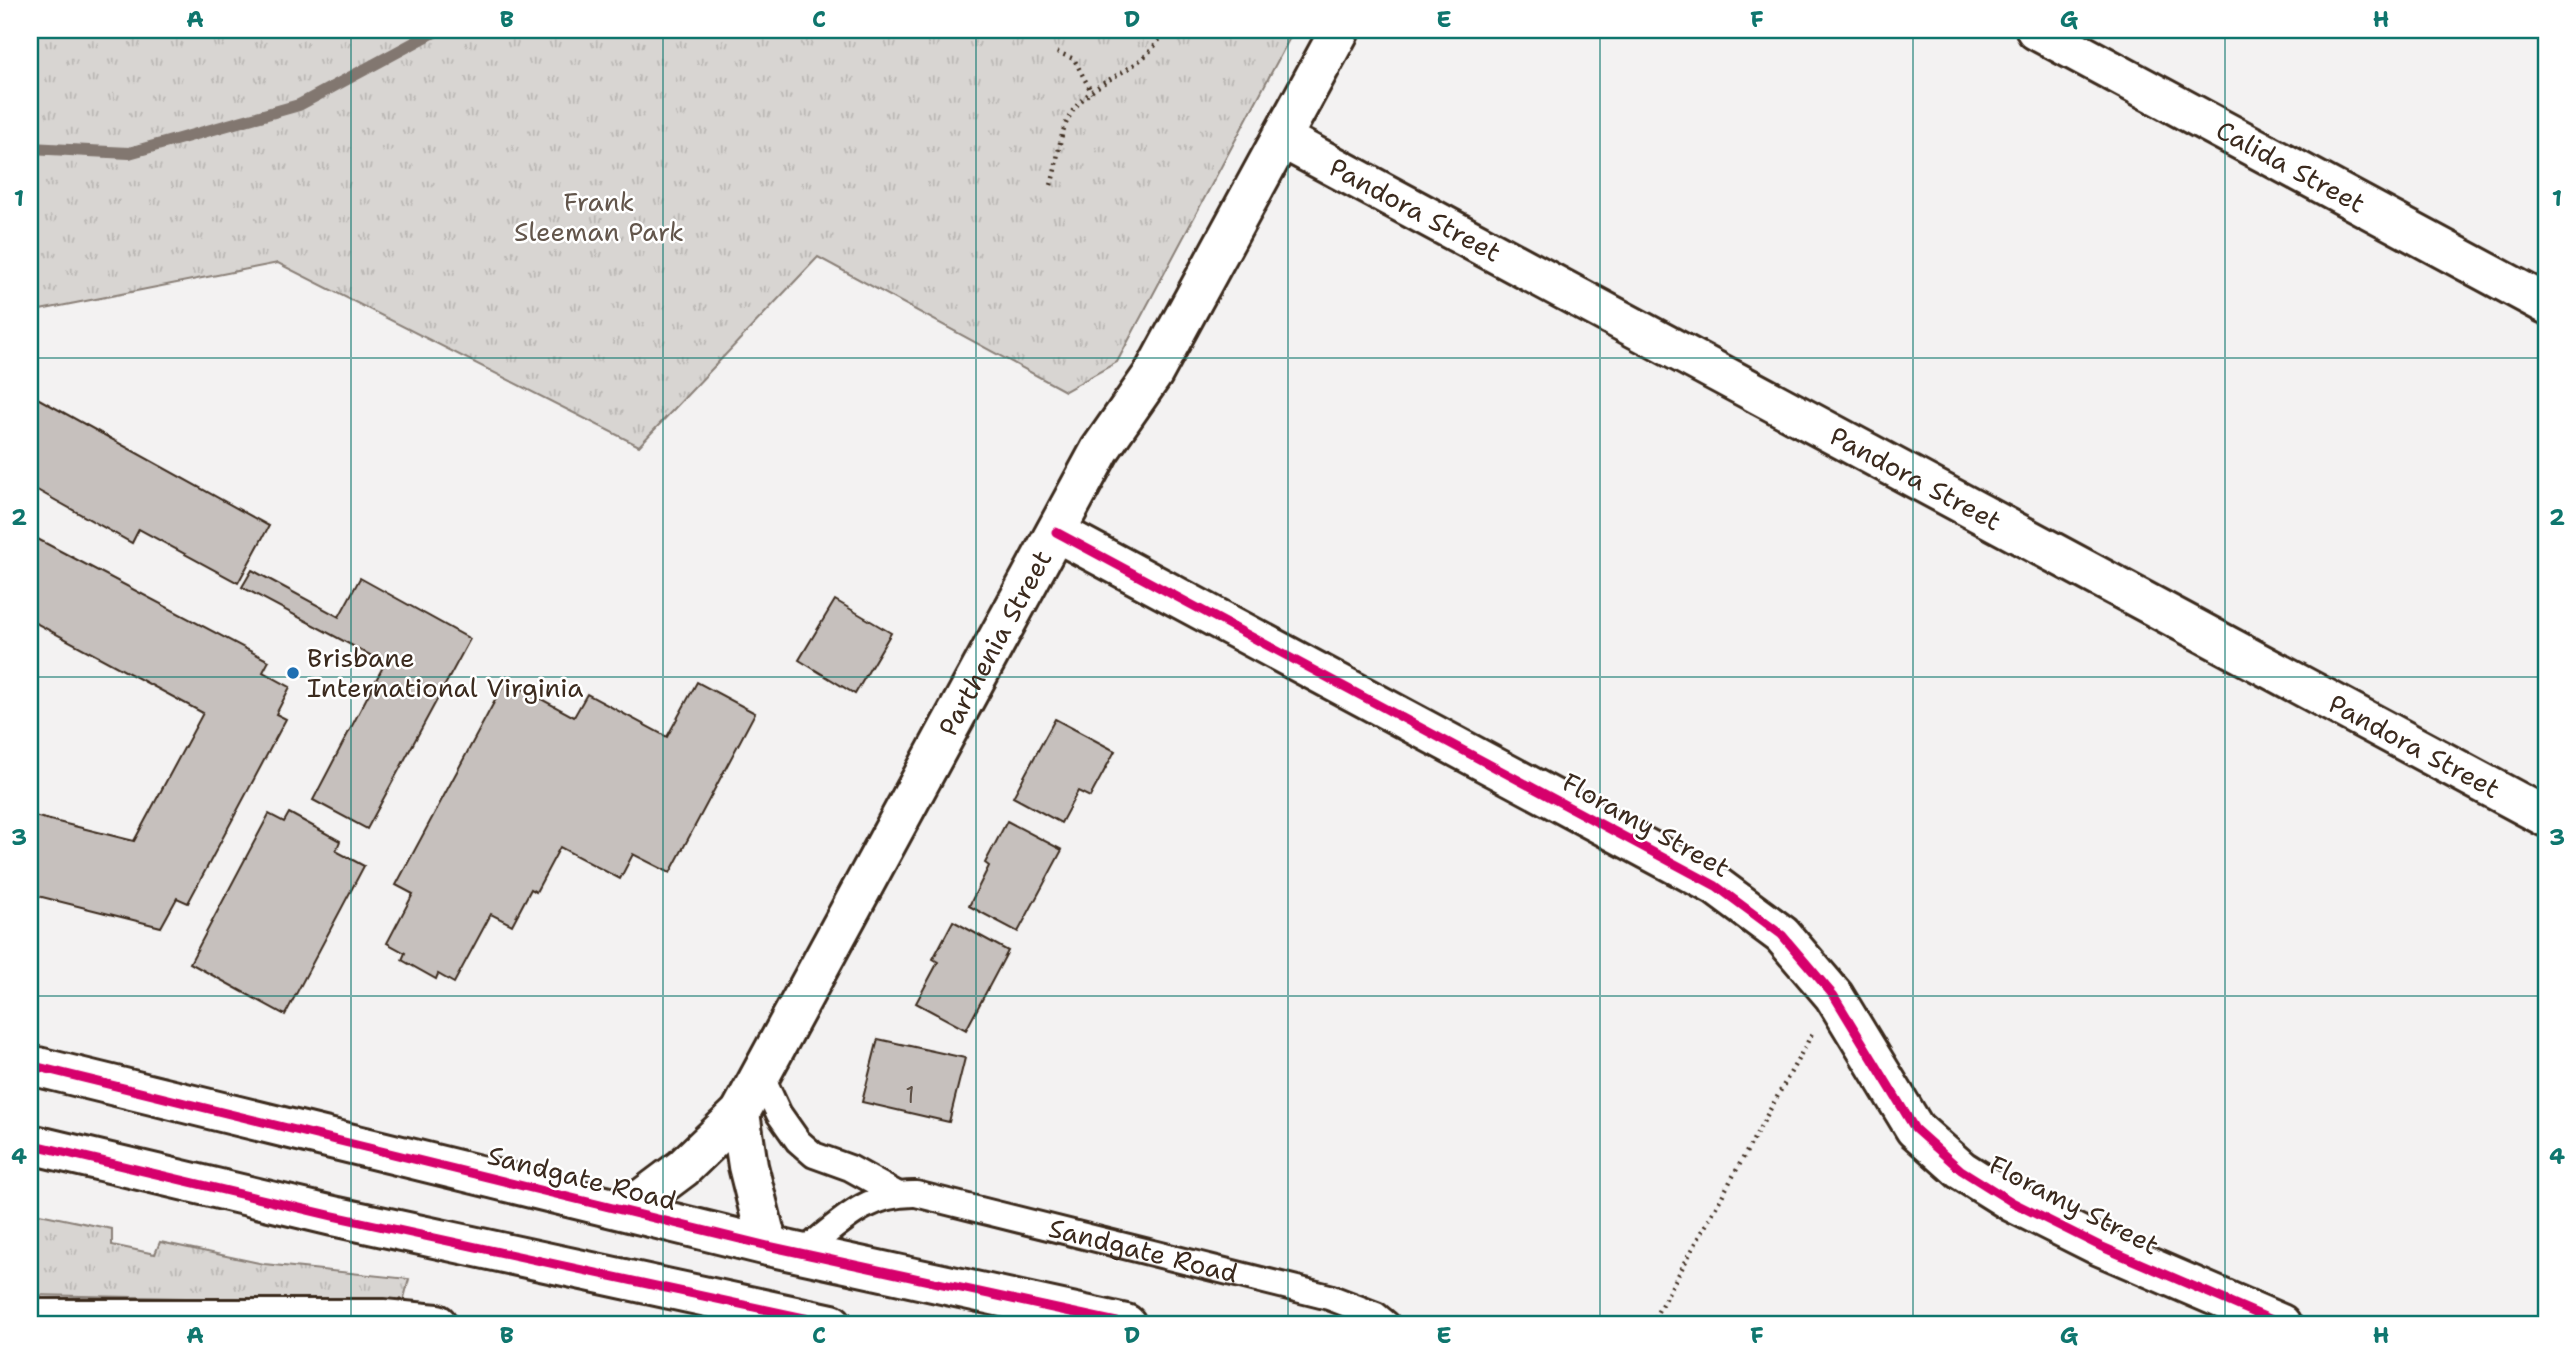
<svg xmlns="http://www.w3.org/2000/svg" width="2576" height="1354" viewBox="0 0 2576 1354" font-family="'Shantell Sans',sans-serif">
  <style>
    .grass { fill: url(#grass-tufts); stroke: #8a8078; stroke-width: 2 }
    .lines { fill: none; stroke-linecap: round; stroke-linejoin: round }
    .stream { stroke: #827770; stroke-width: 12 }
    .building { fill: #c6c0bd; stroke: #3b2a1e; stroke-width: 2 }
    .service-casing { stroke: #3b2a1e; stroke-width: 30 }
    .minor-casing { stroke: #3b2a1e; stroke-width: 44 }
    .trunk-casing { stroke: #3b2a1e; stroke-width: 44 }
    .path { stroke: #3b2a1e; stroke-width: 4.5; stroke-dasharray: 2 5; stroke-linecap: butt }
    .service { stroke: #fff; stroke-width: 24 }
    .minor { stroke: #fff; stroke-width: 38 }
    .trunk { stroke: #fff; stroke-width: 38 }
    .cycleway-casing { stroke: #fff; stroke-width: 13 }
    .cycleway { stroke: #d6006c; stroke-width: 9 }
    .grid { fill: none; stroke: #0f766e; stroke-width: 2; stroke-opacity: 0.55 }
    .poi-dot { fill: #1f6fb2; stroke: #fff; stroke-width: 2.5 }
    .labels { text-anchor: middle; stroke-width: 5; stroke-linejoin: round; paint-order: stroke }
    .number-label { font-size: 23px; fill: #5e5046 }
    .street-label { font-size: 26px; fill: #3b2a1e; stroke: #fff }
    .park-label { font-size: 26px; fill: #62554b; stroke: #fff }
    .poi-label { font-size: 26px; fill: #3b2a1e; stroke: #fff; text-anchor: start }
    .neatline { fill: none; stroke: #0f766e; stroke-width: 2.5 }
    .grid-label { font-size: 23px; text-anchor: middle; font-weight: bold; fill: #0f766e }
  </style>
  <defs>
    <pattern id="grass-tufts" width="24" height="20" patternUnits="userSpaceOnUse" patternTransform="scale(1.75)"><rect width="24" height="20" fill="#d8d5d2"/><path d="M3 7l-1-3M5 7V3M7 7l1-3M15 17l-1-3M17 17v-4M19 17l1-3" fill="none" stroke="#bab7b4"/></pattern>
  </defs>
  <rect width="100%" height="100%" fill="#f3f2f2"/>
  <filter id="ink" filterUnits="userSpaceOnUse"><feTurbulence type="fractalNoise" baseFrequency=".0143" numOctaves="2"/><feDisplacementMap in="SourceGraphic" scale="14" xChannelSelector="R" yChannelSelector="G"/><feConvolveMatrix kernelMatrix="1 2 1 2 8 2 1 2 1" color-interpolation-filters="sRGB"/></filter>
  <g filter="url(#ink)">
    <path class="grass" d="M 30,30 L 1294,30 L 1117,362 L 1065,391 L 818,257 L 639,446 L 278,263 L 30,312 Z
      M 30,1212 L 112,1229 L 112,1245 L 155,1254 L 160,1242 L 264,1264 L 409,1279 L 403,1302 L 30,1295 Z"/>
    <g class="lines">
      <path class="stream" d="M 30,148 L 129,153 L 299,105 L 438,30"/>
    </g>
    <path class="building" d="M 30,394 L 269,526 L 238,583 L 139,529 L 132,543 L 30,486 Z
      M 30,535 L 269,661 L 263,672 L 290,687 L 276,714 L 286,719 L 188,903 L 177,898 L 161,927 L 30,894 L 30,815 L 134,841 L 203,713 L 30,620 Z
      M 252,570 L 339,617 L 360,578 L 470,639 L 367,829 L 313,800 L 385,663 L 242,587 Z
      M 835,600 L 891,633 L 855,694 L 799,660 Z
      M 506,680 L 574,717 L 587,694 L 667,737 L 697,682 L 755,713 L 670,873 L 633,854 L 620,879 L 560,847 L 536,892 L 531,889 L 512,925 L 491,914 L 454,983 L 438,974 L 436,979 L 402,960 L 405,953 L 387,943 L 413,894 L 396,885 Z
      M 1055,719 L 1115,751 L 1090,797 L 1078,791 L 1061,823 L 1013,797 Z
      M 289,813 L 340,841 L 336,851 L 364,866 L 285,1015 L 190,963 L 269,814 L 284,822 Z
      M 1007,821 L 1062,850 L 1018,932 L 969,906 L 989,866 L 985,863 Z
      M 953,921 L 1008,951 L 966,1030 L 916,1003 L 938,962 L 933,959 Z
      M 878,1039 L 965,1058 L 949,1122 L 862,1102 Z"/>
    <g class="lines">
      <defs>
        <g id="service">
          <path d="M 760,1073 L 779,1114 L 798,1141 L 814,1155 L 850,1168 L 895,1193"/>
          <path id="s1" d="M 802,1253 C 839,1224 865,1193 916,1194 L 1329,1297 L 1376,1315 L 1387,1324"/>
        </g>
        <g id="minor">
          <path id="s2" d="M 2036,30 L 2546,304"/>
          <path id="s3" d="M 1283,139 L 2546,817"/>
          <path d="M 1056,532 L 1716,886 L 1782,935 L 1834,996 L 1915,1129 L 1961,1170 L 2012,1202 L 2100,1246 L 2281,1324"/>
          <path d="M 740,1113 L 748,1166 L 768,1246"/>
          <path id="s4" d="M 627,1210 L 683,1168 L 740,1113 L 1100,450 L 1153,374 L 1340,30"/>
          <path d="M 30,1319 L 383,1319 L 437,1324"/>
        </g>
        <path id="trunk" d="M 30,1065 L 768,1246 L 1126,1324
          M 30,1144 L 333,1216 L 832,1324"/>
      </defs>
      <use href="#service" class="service-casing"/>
      <use href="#minor" class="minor-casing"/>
      <use href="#trunk" class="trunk-casing"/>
      <path class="path" d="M 1057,52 L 1074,59 L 1092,93
        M 1051,185 C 1060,157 1057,127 1079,103 C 1108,72 1143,72 1165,30
        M 1651,1324 L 1812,1034"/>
      <use href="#service" class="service"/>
      <use href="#minor" class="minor"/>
      <use href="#trunk" class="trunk"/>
      <defs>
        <path id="cycleway" d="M 1056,532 L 1716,886 L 1782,935 L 1834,996 L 1915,1129 L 1961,1170 L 2012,1202 L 2100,1246 L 2281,1324
          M 30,1065 L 768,1246 L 1126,1324
          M 30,1144 L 333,1216 L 832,1324"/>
      </defs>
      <use href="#cycleway" class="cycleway-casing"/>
      <use href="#cycleway" class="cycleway"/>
    </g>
  </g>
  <path class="grid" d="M 351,30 L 351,1324M 663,30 L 663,1324M 976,30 L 976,1324M 1288,30 L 1288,1324M 1600,30 L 1600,1324M 1913,30 L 1913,1324M 2225,30 L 2225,1324M 30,358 L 2546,358M 30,677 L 2546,677M 30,996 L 2546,996"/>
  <circle class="poi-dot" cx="293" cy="673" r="7"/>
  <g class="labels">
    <g class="number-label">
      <text x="910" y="1103">1</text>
    </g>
    <g class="street-label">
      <text dy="9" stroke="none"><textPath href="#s2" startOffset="289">Calida Street</textPath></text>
      <text dy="9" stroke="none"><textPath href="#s3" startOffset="150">Pandora Street</textPath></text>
      <text dy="9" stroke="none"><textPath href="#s3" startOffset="718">Pandora Street</textPath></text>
      <text dy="9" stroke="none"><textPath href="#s4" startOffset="684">Parthenia Street</textPath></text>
      <text dy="9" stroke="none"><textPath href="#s3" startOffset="1284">Pandora Street</textPath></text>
      <text transform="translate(1646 825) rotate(29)" y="9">Floramy Street</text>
      <text transform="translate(582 1178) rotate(14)" y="9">Sandgate Road</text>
      <text transform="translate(2074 1205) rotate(27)" y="9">Floramy Street</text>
      <text dy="9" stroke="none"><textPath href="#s1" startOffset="366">Sandgate Road</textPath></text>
    </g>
    <g class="park-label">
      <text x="599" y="211">Frank<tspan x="599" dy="30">Sleeman Park</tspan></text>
    </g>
    <g class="poi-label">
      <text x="307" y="667">Brisbane<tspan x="307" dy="30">International Virginia</tspan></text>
    </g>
  </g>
  <rect width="2576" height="1354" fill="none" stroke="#fff" stroke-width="77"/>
  <rect x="38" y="38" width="2500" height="1278" class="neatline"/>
  <g class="grid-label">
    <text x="195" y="27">A</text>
    <text x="507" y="27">B</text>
    <text x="819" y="27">C</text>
    <text x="1132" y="27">D</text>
    <text x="1444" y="27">E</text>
    <text x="1757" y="27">F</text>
    <text x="2069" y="27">G</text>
    <text x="2381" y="27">H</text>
    <text x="19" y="206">1</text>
    <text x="2557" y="206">1</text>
    <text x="19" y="525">2</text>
    <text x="2557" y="525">2</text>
    <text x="19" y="845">3</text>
    <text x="2557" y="845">3</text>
    <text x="19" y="1164">4</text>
    <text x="2557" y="1164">4</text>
    <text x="195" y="1343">A</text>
    <text x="507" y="1343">B</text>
    <text x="819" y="1343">C</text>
    <text x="1132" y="1343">D</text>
    <text x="1444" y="1343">E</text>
    <text x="1757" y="1343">F</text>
    <text x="2069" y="1343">G</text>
    <text x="2381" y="1343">H</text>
  </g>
</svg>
